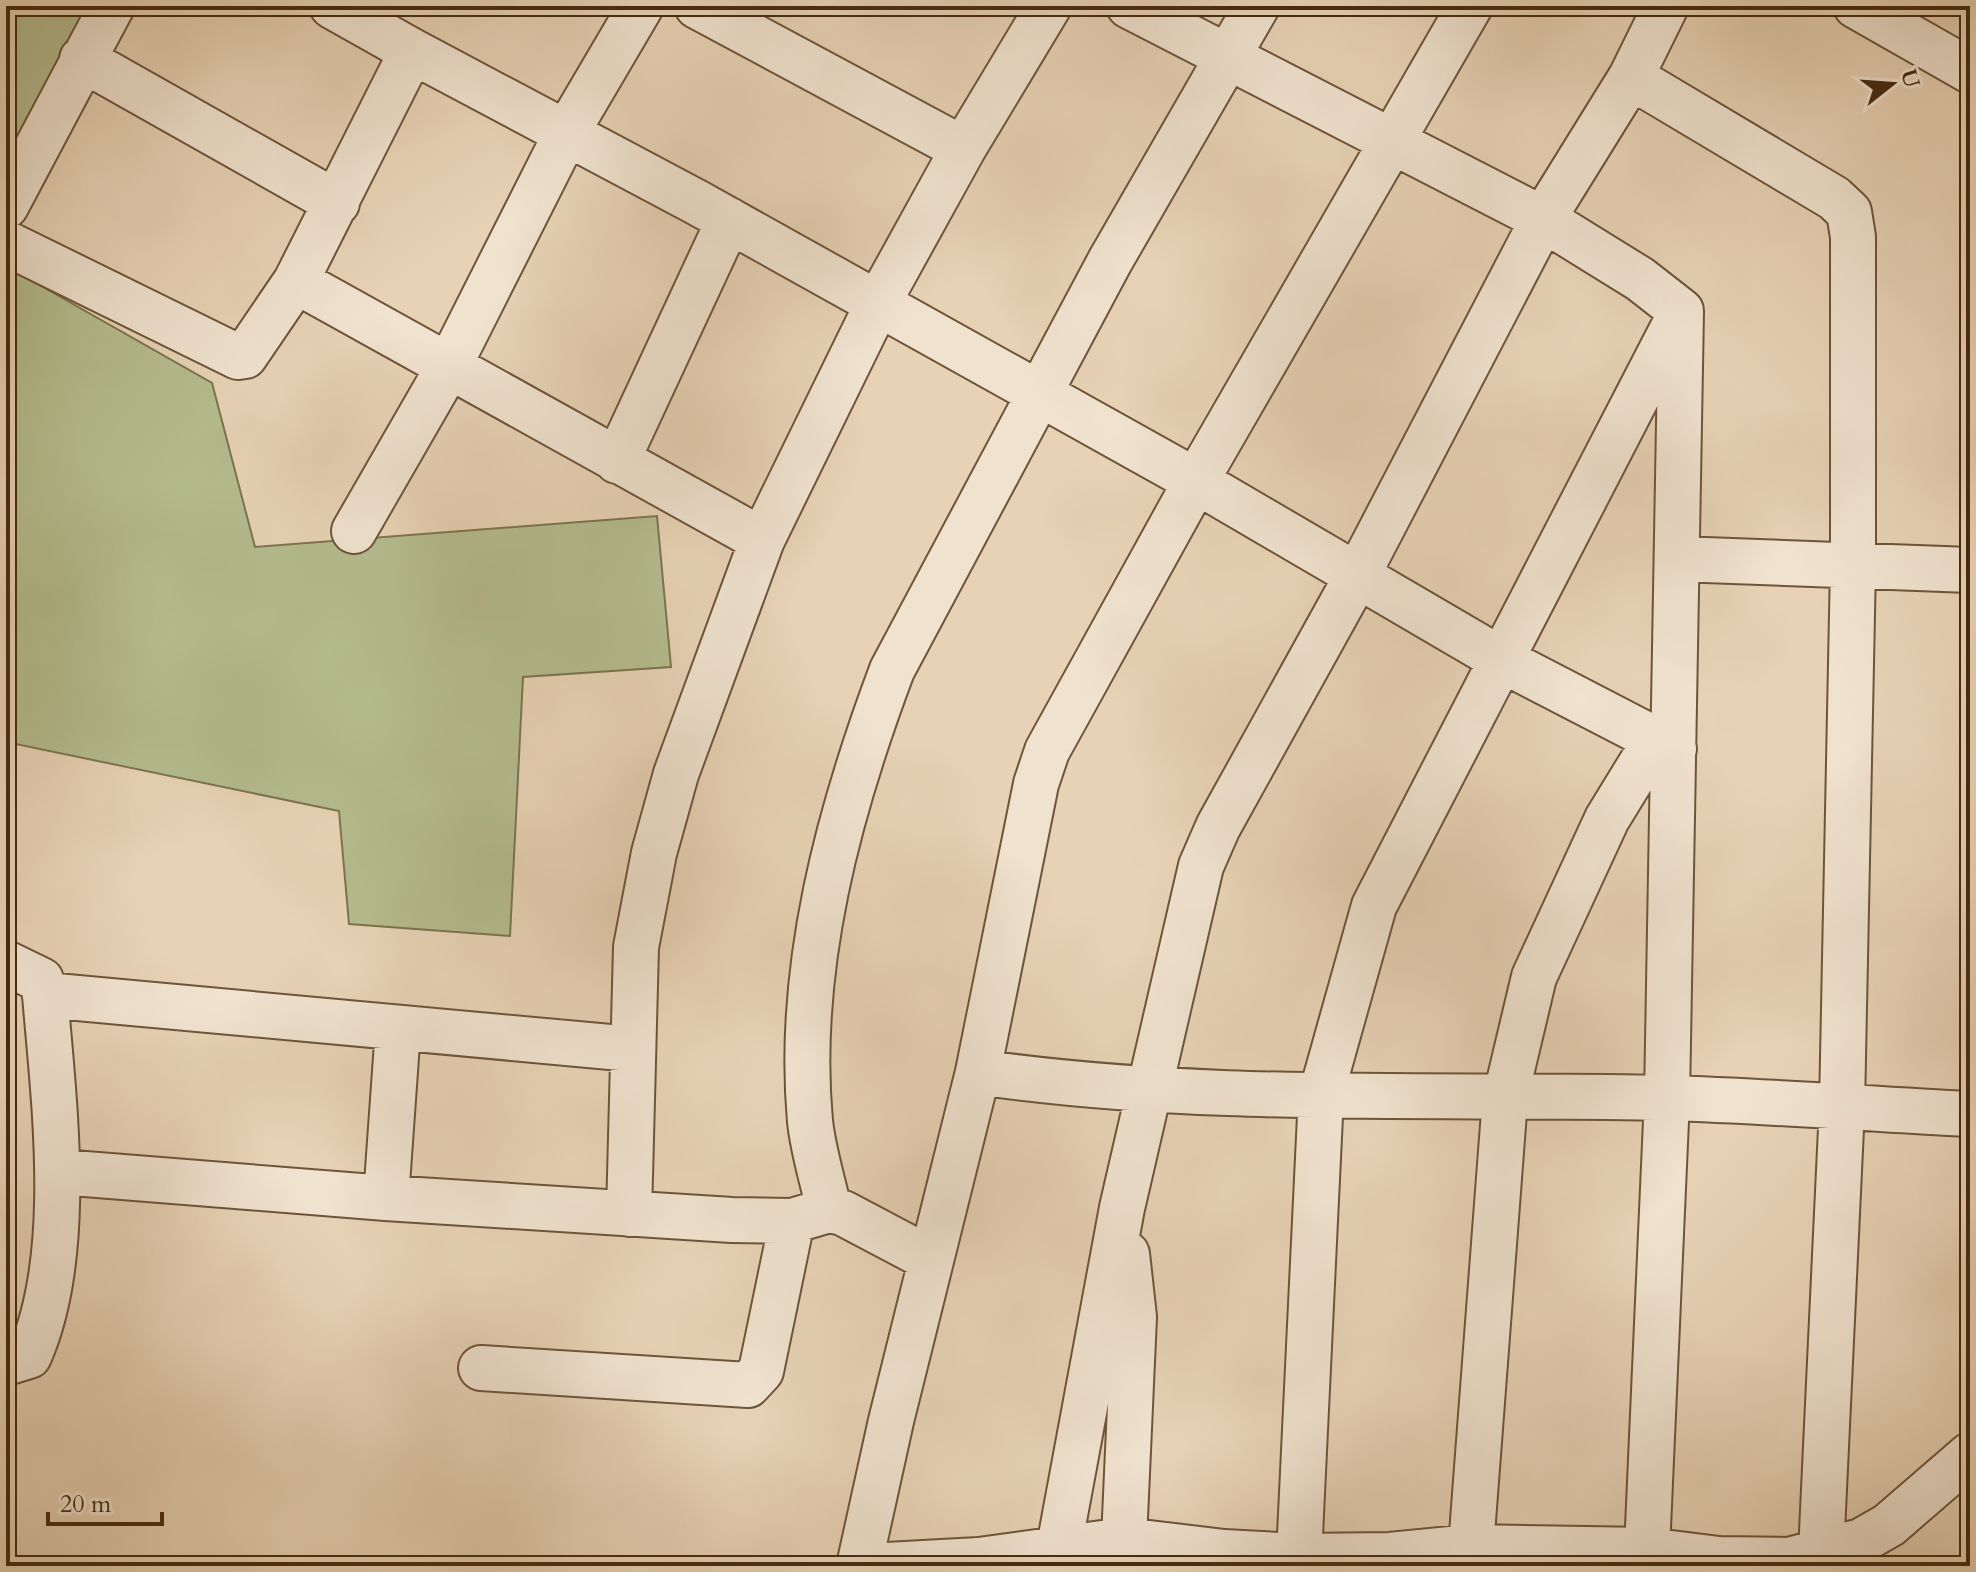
<svg xmlns="http://www.w3.org/2000/svg" width="1976" height="1572" viewBox="0 0 1976 1572" font-family="Cardo,serif">
  <style>
    .green { fill: #b4bc8e; stroke: #7d744f; stroke-width: 2 }
    .lines { fill: none; stroke-linecap: round; stroke-linejoin: round }
    .street-casing { stroke: #6e5539; stroke-width: 48 }
    .street { stroke: #efe2cf; stroke-width: 44 }
  </style>
  <rect width="100%" height="100%" fill="#e7d2b5"/>
  <filter id="stains"><feTurbulence type="fractalNoise" baseFrequency=".0025" numOctaves="4"/><feColorMatrix values="0 0 0 0 .2 0 0 0 0 .09 0 0 0 0 .02 0 0 0 .5 -.17"/></filter>
  <radialGradient id="worn" r=".72"><stop offset=".6" stop-color="#630" stop-opacity="0"/><stop offset="1" stop-color="#630" stop-opacity=".3"/></radialGradient>
  <path class="green" d="M 6,6 L 117,6 L 6,237 Z
    M 6,266 L 212,383 L 255,547 L 657,516 L 671,667 L 523,677 L 510,936 L 349,924 L 339,811 L 6,742 Z"/>
  <g class="lines">
    <defs>
      <path id="street" d="M 332,6 L 412,51
        M 697,6 L 963,149
        M 1129,6 L 1543,219 L 1640,279 L 1681,311 L 1667,1098 L 1647,1550
        M 1856,6 L 1970,71
        M 82,59 L 337,203
        M 1631,77 L 1666,6
        M 6,206 L 112,6
        M 6,243 L 238,357 L 245,356 L 296,281 L 412,51 L 698,203 L 1196,481 L 1502,660 L 1674,749
        M 296,281 L 762,540
        M 617,461 L 729,220
        M 354,531 L 449,366 L 567,132 L 641,6
        M 1678,559 L 1970,570
        M 6,963 L 41,980 L 45,995
        M 978,1072 C 1207,1105 1438,1093 1668,1098 C 1768,1101 1869,1109 1970,1114
        M 60,1172 L 386,1198 L 732,1220 L 792,1221 L 829,1210 L 843,1213 L 930,1259
        M 386,1198 L 398,1029
        M 829,1210 C 823,1181 813,1151 810,1121 C 796,968 839,811 892,670 L 1110,261 L 1257,6
        M 629,1214 L 636,947 L 654,853 L 676,774 L 762,540 L 878,303 L 963,149 L 1049,6
        M 6,1363 L 29,1356 C 74,1255 54,1103 45,995 L 632,1049
        M 481,1368 L 748,1385 L 761,1371 L 792,1221
        M 1124,1540 L 1134,1317 L 1127,1254
        M 1059,1547 L 1122,1208 L 1201,866 L 1218,827 L 1357,576 L 1543,219 L 1631,77 L 1834,198 L 1849,212 L 1853,237 L 1853,565 L 1842,1107 L 1821,1553
        M 1471,1547 L 1505,1099 L 1534,977 L 1607,819 L 1656,739
        M 1299,1556 L 1321,1095 L 1374,906 L 1677,320
        M 859,1566 L 891,1421 L 978,1072 L 1036,784 L 1047,751 L 1196,481 L 1470,6
        M 868,1566 L 979,1560 L 1124,1540 L 1224,1552 L 1299,1556 L 1390,1555 L 1471,1547 L 1647,1550 L 1719,1559 L 1789,1560 L 1861,1541 L 1889,1525 L 1970,1455"/>
    </defs>
    <use href="#street" class="street-casing"/>
    <use href="#street" class="street"/>
  </g>
  <rect width="1976" height="1572" fill="none" stroke="#e7d2b5" stroke-width="32"/>
  <rect x="8" y="8" width="1960" height="1556" fill="none" stroke="#462b10" stroke-width="4"/>
  <rect x="16" y="16" width="1944" height="1540" fill="none" stroke="#462b10" stroke-width="2"/>
  <g transform="translate(1892 84) rotate(73)" stroke="#efe2cf" stroke-width="6" paint-order="stroke">
  <path d="M0-6L14 30L0 20L-14 30Z" fill="#462b10"/>
  <text y="-12" font-size="22" font-weight="bold" text-anchor="middle" fill="#462b10">U</text>
  </g>
  <path d="M48 1512v12h114v-12" fill="none" stroke="#462b10" stroke-width="4"/>
  <text x="60" y="1512" font-size="24" fill="#462b10" stroke="#efe2cf" stroke-width="6" paint-order="stroke">20 m</text>
  <rect width="100%" height="100%" filter="url(#stains)"/>
  <rect width="100%" height="100%" fill="url(#worn)"/>
</svg>
